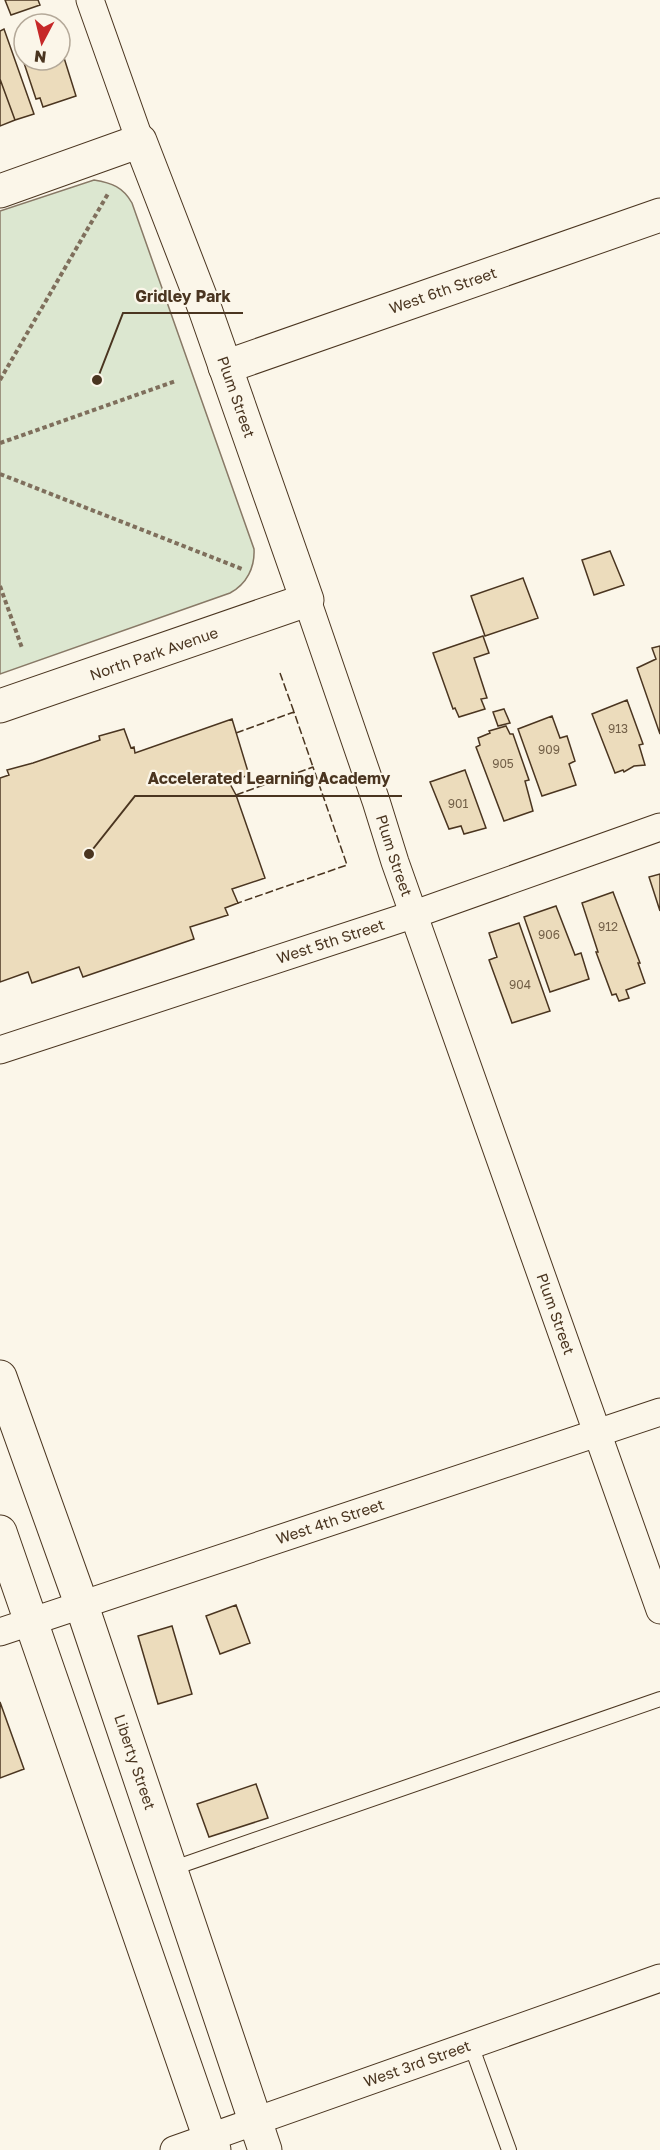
<svg xmlns="http://www.w3.org/2000/svg" width="660" height="2150" viewBox="0 0 660 2150" font-family="'Golos Text',sans-serif">
  <style>
    .green { fill: #dce7d0; stroke: #887966; stroke-width: 1.5 }
    .building { fill: #ecdcbc; stroke: #4a3520; stroke-width: 1.5 }
    .lines { fill: none; stroke-linecap: round; stroke-linejoin: round }
    .lane-casing { stroke: #4a3520; stroke-width: 16 }
    .street-casing { stroke: #4a3520; stroke-width: 29 }
    .secondary-casing { stroke: #4a3520; stroke-width: 35 }
    .path { stroke: #7f6f5c; stroke-width: 4; stroke-dasharray: 4.5 3; stroke-linecap: butt }
    .lane { stroke: #fbf6e9; stroke-width: 14 }
    .street { stroke: #fbf6e9; stroke-width: 27 }
    .secondary { stroke: #fbf6e9; stroke-width: 33 }
    .fence { stroke: #4a3520; stroke-width: 1.5; stroke-dasharray: 8 3; stroke-linecap: butt }
    .labels { text-anchor: middle; stroke-width: 4.5; stroke-linejoin: round; paint-order: stroke }
    .number-label { font-size: 12px; fill: #725f47 }
    .street-label { font-size: 15px; fill: #4a3520; stroke: #fbf6e9 }
    .leader { fill: none; stroke: #4a3520; stroke-width: 2 }
    .callout-dot { fill: #4a3520; stroke: #fbf6e9; stroke-width: 2 }
    .callout-label { font-size: 16px; text-anchor: middle; font-weight: bold; fill: #4a3520; stroke: #fbf6e9; stroke-width: 4.5; stroke-linejoin: round; paint-order: stroke }
  </style>
  <rect width="100%" height="100%" fill="#fbf6e9"/>
  <path class="green" d="M 94,180 C 112,183 123,187 132,203 L 254,549 C 255,567 247,584 230,593 L 0,674 L 0,211 Z"/>
  <path class="building" d="M 5,0 L 38,0 L 40,5 L 11,15 Z
    M 4,29 L 34,114 L 15,120 L 0,79 L 0,31 Z
    M 24,33 L 24,60 L 60,60 L 60,45 L 76,96 L 43,107 L 40,98 L 36,99 L 19,48 L 21,47 L 17,36 Z
    M 0,79 L 15,120 L 0,126 Z
    M 610,551 L 624,585 L 594,595 L 582,560 Z
    M 523,578 L 538,618 L 485,636 L 471,596 Z
    M 483,636 L 489,653 L 474,658 L 487,698 L 481,699 L 485,709 L 459,717 L 455,708 L 453,709 L 433,653 Z
    M 660,646 L 660,734 L 637,668 L 656,659 L 652,648 Z
    M 627,700 L 643,744 L 639,745 L 645,765 L 634,766 L 624,772 L 623,770 L 615,773 L 592,714 Z
    M 504,709 L 510,723 L 498,726 L 493,712 Z
    M 552,716 L 560,738 L 567,736 L 575,761 L 569,764 L 576,785 L 542,796 L 518,729 Z
    M 232,719 L 249,775 L 229,782 L 236,795 L 265,878 L 232,889 L 238,903 L 225,908 L 228,915 L 190,927 L 194,939 L 83,977 L 79,967 L 32,983 L 28,972 L 0,982 L 0,778 L 9,775 L 7,770 L 33,763 L 100,740 L 99,736 L 124,729 L 131,748 L 134,747 L 135,753 Z
    M 506,726 L 510,734 L 513,734 L 529,780 L 525,781 L 533,811 L 504,821 L 476,747 L 480,745 L 478,738 L 490,733 L 489,731 Z
    M 465,770 L 486,828 L 464,834 L 461,826 L 449,829 L 430,782 Z
    M 660,874 L 660,911 L 649,877 Z
    M 613,892 L 640,963 L 638,963 L 645,983 L 626,990 L 629,998 L 619,1001 L 616,994 L 612,995 L 596,952 L 598,952 L 582,903 Z
    M 556,906 L 575,955 L 581,953 L 589,979 L 550,992 L 524,917 Z
    M 519,923 L 550,1011 L 512,1023 L 489,960 L 497,957 L 489,933 Z
    M 236,1605 L 250,1643 L 220,1654 L 206,1616 Z
    M 172,1626 L 192,1694 L 158,1704 L 138,1636 Z
    M 0,1702 L 24,1769 L 0,1778 Z
    M 256,1784 L 268,1818 L 209,1837 L 197,1804 Z"/>
  <g class="lines">
    <defs>
      <path id="lane" d="M 171,1869 L 660,1699
        M 471,2045 L 509,2150"/>
      <g id="street">
        <path d="M 90,0 L 140,141"/>
        <path id="s1" d="M 307,600 L 376,801 L 395,862 L 660,1610"/>
        <path id="s2" d="M 0,1050 L 415,914 L 660,827"/>
        <path id="s3" d="M 0,1632 L 660,1412"/>
        <path id="s4" d="M 174,2150 L 660,1978"/>
      </g>
      <g id="secondary">
        <path id="s5" d="M 0,191 L 140,141 L 205,309 L 307,600 L 0,706"/>
        <path id="s6" d="M 225,367 L 660,215"/>
        <path id="s7" d="M 0,1377 L 82,1606 L 265,2150"/>
        <path d="M 0,1532 L 214,2150"/>
      </g>
    </defs>
    <use href="#lane" class="lane-casing"/>
    <use href="#street" class="street-casing"/>
    <use href="#secondary" class="secondary-casing"/>
    <path class="path" d="M 0,380 L 109,192
      M 0,443 L 176,381
      M 0,474 L 242,569
      M 0,586 L 22,648"/>
    <use href="#lane" class="lane"/>
    <use href="#street" class="street"/>
    <use href="#secondary" class="secondary"/>
    <path class="fence" d="M 280,673 L 294,712
      M 236,733 L 294,712 L 313,767
      M 236,795 L 313,767 L 347,865 L 238,903"/>
  </g>
  <g class="labels">
    <g class="number-label">
      <text x="618" y="733">913</text>
      <text x="549" y="754">909</text>
      <text x="503" y="768">905</text>
      <text x="458" y="808">901</text>
      <text x="608" y="931">912</text>
      <text x="549" y="939">906</text>
      <text x="520" y="989">904</text>
    </g>
    <g class="street-label">
      <text dy="5" stroke="none"><textPath href="#s6" startOffset="231">West 6th Street</textPath></text>
      <text dy="5" stroke="none"><textPath href="#s5" startOffset="422">Plum Street</textPath></text>
      <text transform="translate(154 654) rotate(-19)" y="5">North Park Avenue</text>
      <text dy="5" stroke="none"><textPath href="#s1" startOffset="270">Plum Street</textPath></text>
      <text dy="5" stroke="none"><textPath href="#s2" startOffset="348">West 5th Street</textPath></text>
      <text dy="5" stroke="none"><textPath href="#s1" startOffset="756">Plum Street</textPath></text>
      <text dy="5" stroke="none"><textPath href="#s3" startOffset="348">West 4th Street</textPath></text>
      <text dy="5" stroke="none"><textPath href="#s7" startOffset="408">Liberty Street</textPath></text>
      <text dy="5" stroke="none"><textPath href="#s4" startOffset="258">West 3rd Street</textPath></text>
    </g>
  </g>
  <path class="leader" d="M97 380L123 313H243M89 854L135 796H402"/>
  <g class="callout-dot">
    <circle cx="97" cy="380" r="6"/>
    <circle cx="89" cy="854" r="6"/>
  </g>
  <g class="callout-label">
    <text x="183" y="302">Gridley Park</text>
    <text x="269" y="784">Accelerated Learning Academy</text>
  </g>
  <g transform="translate(42 42) rotate(187)"><circle r="28" fill="#fbf6e9" stroke="#b4a999" stroke-width="1.5"/>
  <path d="M0-4.5L10 22L0 15L-10 22Z" fill="#c62828"/>
  <text y="-9" font-size="16" font-weight="bold" text-anchor="middle" fill="#4a3520">N</text>
  </g>
</svg>
